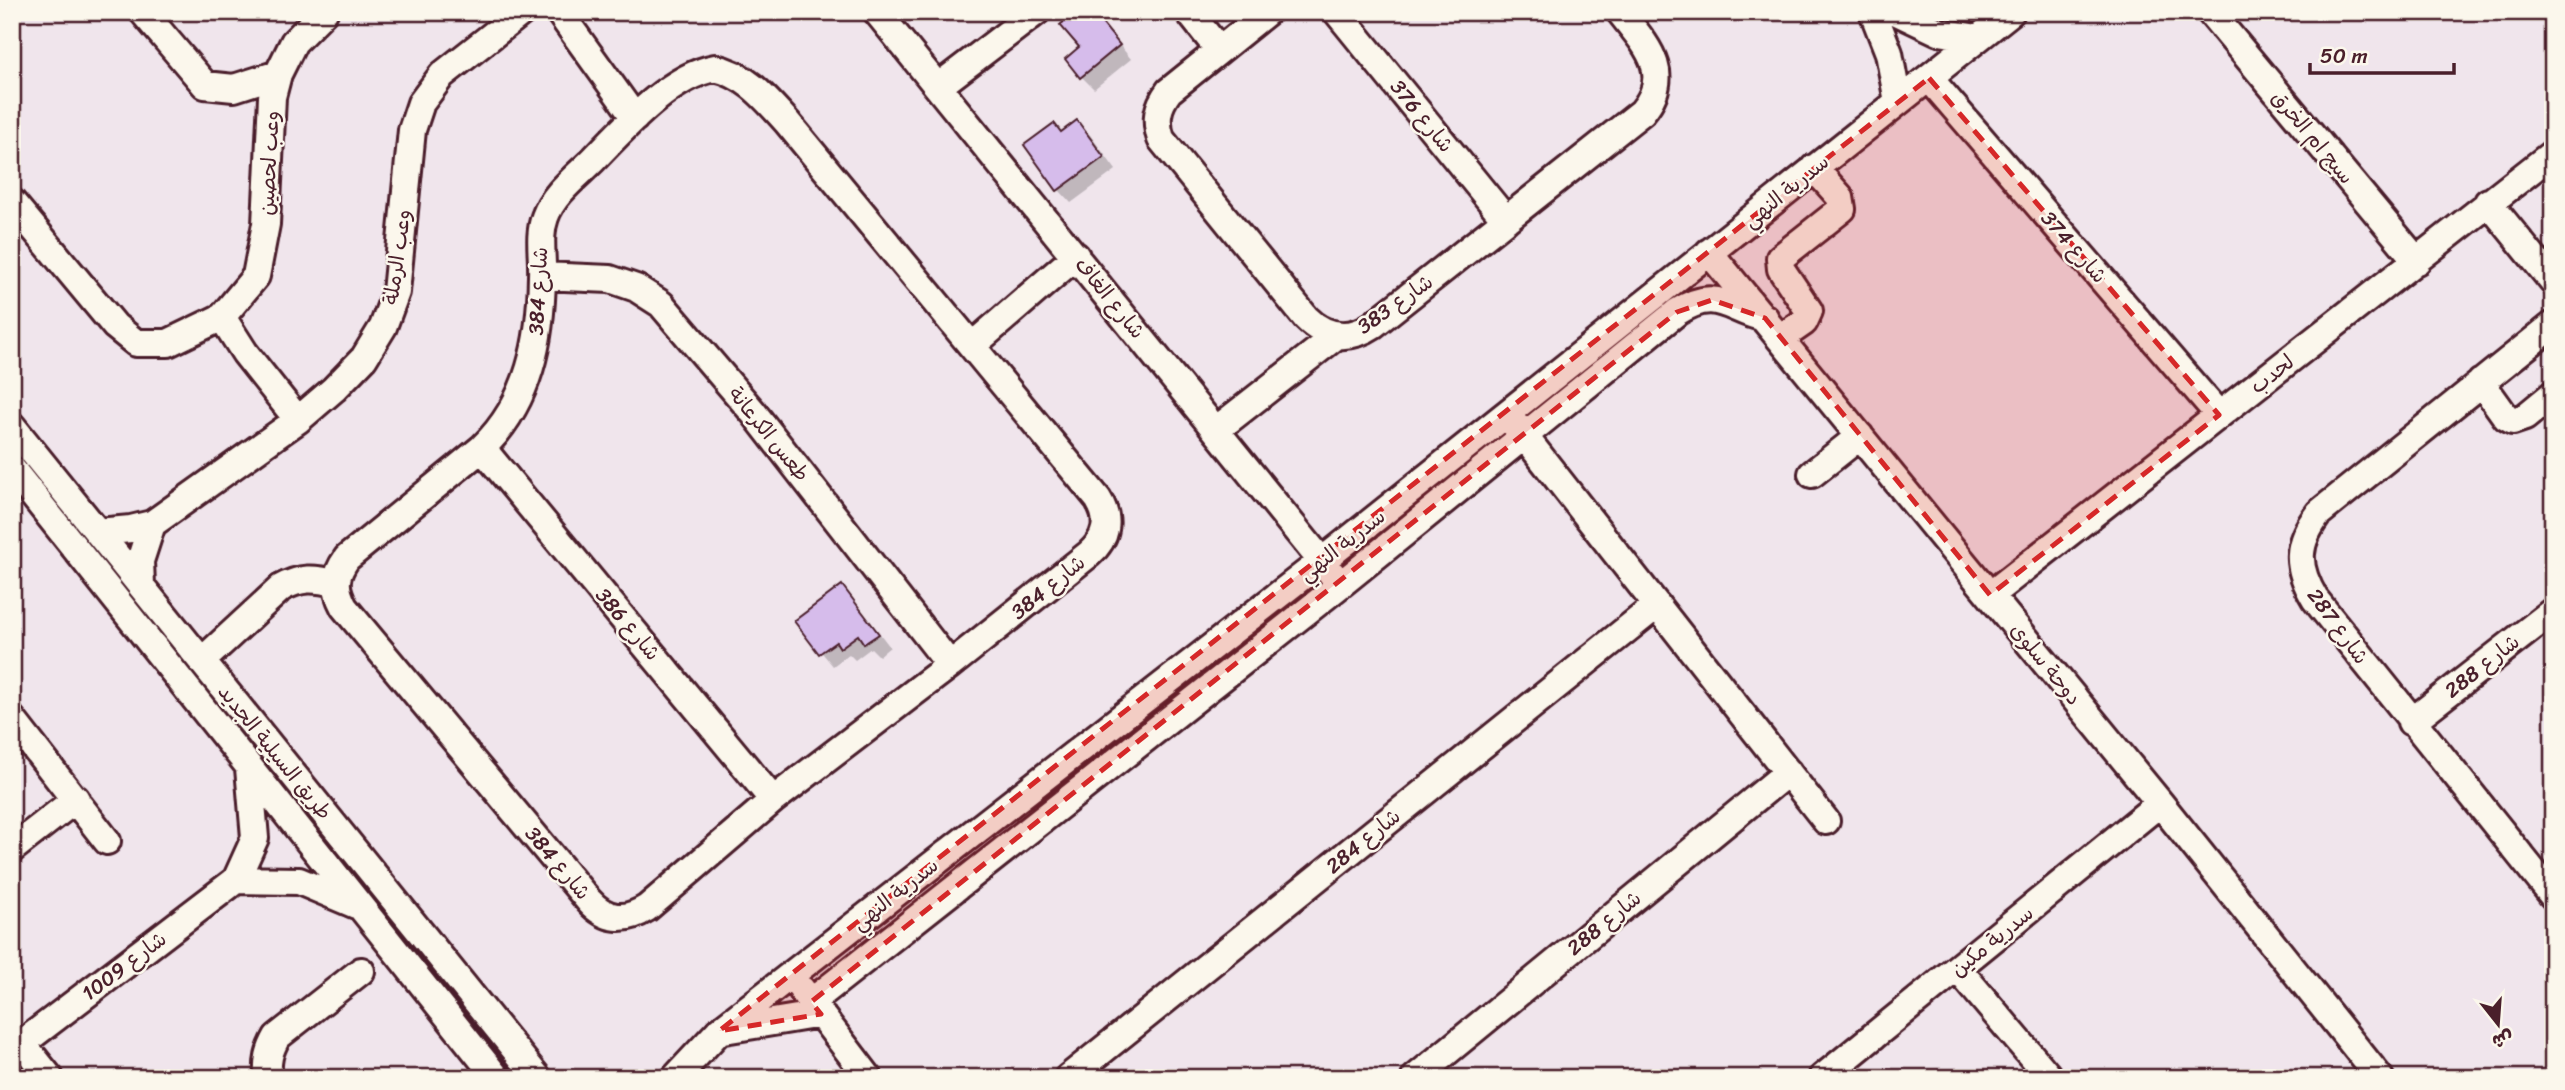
<svg xmlns="http://www.w3.org/2000/svg" width="2565" height="1090" viewBox="0 0 2565 1090" font-family="Sriracha,'Playpen Sans Arabic',sans-serif">
  <style>
    .shadow { fill: #0003 }
    .building { fill: #d6bceb; stroke: #4a1f2b; stroke-width: 2 }
    .lines { fill: none; stroke-linecap: round; stroke-linejoin: round }
    .minor-casing { stroke: #4a1f2b; stroke-width: 32 }
    .minor { stroke: #fbf7ec; stroke-width: 26 }
    .marked { fill: #d62828; fill-opacity: 0.2; stroke: #d62828; stroke-width: 5; stroke-dasharray: 14 9; stroke-linejoin: round }
    .labels { text-anchor: middle; stroke-width: 5; stroke-linejoin: round; paint-order: stroke }
    .street-label { font-size: 21px; fill: #4a1f2b; stroke: #fbf7ec }
  </style>
  <rect width="100%" height="100%" fill="#f0e5ec"/>
  <filter id="ink" filterUnits="userSpaceOnUse"><feTurbulence type="fractalNoise" baseFrequency=".0143" numOctaves="2"/><feDisplacementMap in="SourceGraphic" scale="14" xChannelSelector="R" yChannelSelector="G"/><feConvolveMatrix kernelMatrix="1 2 1 2 8 2 1 2 1" color-interpolation-filters="sRGB"/></filter>
  <g filter="url(#ink)">
    <path class="shadow" d="M 1098,19 L 1131,59 L 1094,89 L 1081,76 Z
      M 1077,122 L 1090,135 L 1116,170 L 1071,203 L 1059,190 Z
      M 842,587 L 854,600 L 890,647 L 879,656 L 871,648 L 855,660 L 849,654 L 833,666 L 796,621 Z"/>
    <path class="building" d="M 1076,12 L 1093,12 L 1120,45 L 1080,78 L 1065,59 L 1079,47 L 1060,25 Z
      M 1077,120 L 1104,157 L 1057,191 L 1024,145 L 1054,123 L 1061,132 Z
      M 842,585 L 879,634 L 864,644 L 858,635 L 840,648 L 836,642 L 819,654 L 794,621 Z"/>
    <g class="lines">
      <defs>
        <path id="minor" d="M 143,12 L 205,85 L 234,88 L 278,74
          M 559,12 L 635,118
          M 877,12 L 1332,574
          M 1189,12 L 1219,50
          M 1267,12 L 1169,91 C 1157,107 1155,120 1161,139 L 1306,318 C 1326,338 1349,341 1373,325 L 1642,112 C 1675,73 1645,44 1620,12
          M 1337,12 L 1506,220
          M 1873,12 L 1889,53 L 1898,102
          M 1897,12 L 1939,32 L 1978,38
          M 2210,12 L 2417,261
          M 715,68 C 747,75 766,99 787,122 L 1098,499 C 1111,520 1107,538 1089,554 L 950,665 L 773,800 L 647,908 C 625,922 606,920 589,901 L 344,607 C 334,588 334,576 347,558 L 482,448 C 530,402 541,339 542,276 C 543,256 538,236 545,217 C 553,194 576,177 593,160 C 624,128 670,76 715,68 Z
          M 1929,78 L 2219,415
          M 939,86 L 1036,12
          M 12,202 L 115,326 L 136,343 L 168,343 L 222,317 L 256,276 L 266,224 L 272,97 L 278,74 L 294,42 L 324,12
          M 2488,202 L 2553,282
          M 1709,252 L 2160,803 L 2380,1078
          M 542,276 L 610,279 L 636,288 L 661,304 L 753,412 L 950,665
          M 222,317 L 245,353 L 298,420
          M 2553,325 L 2319,513 C 2296,543 2295,566 2315,599 L 2553,896
          M 1781,338 L 1804,322 L 1809,311 L 1781,269 L 1780,258 L 1842,209 L 1840,197 L 1814,168
          M 973,345 L 1076,256
          M 2481,382 L 2506,417 L 2513,421 L 2525,417 L 2553,394
          M 1514,423 L 1826,821
          M 12,426 L 538,1078
          M 1216,430 L 1336,336
          M 482,448 L 773,800
          M 12,469 L 497,1078
          M 1812,474 L 1860,436
          M 98,532 L 131,529 L 152,524 L 298,420 L 334,389 L 364,358 L 383,327 L 396,292 L 412,130 L 421,103 L 442,75 L 522,12
          M 141,585 L 140,561 L 152,524
          M 1990,595 L 2553,153
          M 202,661 L 281,588 C 301,577 314,578 335,583
          M 12,719 L 107,841
          M 2411,722 L 2553,611
          M 12,849 L 76,799
          M 236,880 L 299,881 L 356,905
          M 1958,969 L 2050,1078
          M 802,990 L 869,1078
          M 811,1002 L 1340,585 L 1677,312 C 1718,286 1727,310 1765,318
          M 724,1030 L 821,1014
          M 22,1043 L 50,1078
          M 12,1051 L 236,880 L 255,838 L 249,768
          M 268,1076 C 267,1061 269,1051 277,1037 L 361,971
          M 675,1078 L 719,1031 L 1322,561 L 2011,12
          M 1068,1078 L 1657,605
          M 1415,1078 L 1788,772
          M 1822,1078 L 2160,803"/>
      </defs>
      <use href="#minor" class="minor-casing"/>
      <use href="#minor" class="minor"/>
    </g>
  </g>
  <path class="marked" d="M 1929,78 L 2219,415 L 1990,595 L 1765,318 L 1712,300 L 1677,312 L 811,1002 L 821,1014 L 719,1031 Z"/>
  <g class="labels">
    <g class="street-label">
      <text transform="translate(1422 116) rotate(51)" y="7">شارع 376</text>
      <text transform="translate(2313 137) rotate(50)" y="7">سيج ام الخرق</text>
      <text transform="translate(269 163) rotate(-87)" y="7">وعب لحصين</text>
      <text transform="translate(1786 191) rotate(-39)" y="7">سدرية النهي</text>
      <text transform="translate(2074 247) rotate(49)" y="7">شارع 374</text>
      <text transform="translate(397 257) rotate(-82)" y="7">وعب الرملة</text>
      <text transform="translate(538 291) rotate(-87)" y="7">شارع 384</text>
      <text transform="translate(1110 298) rotate(51)" y="7">شارع الغاف</text>
      <text transform="translate(1395 304) rotate(-35)" y="7">شارع 383</text>
      <text transform="translate(2272 374) rotate(-38)" y="7">لحدب</text>
      <text transform="translate(769 434) rotate(51)" y="7">طعس الكرعانة</text>
      <text transform="translate(1342 545) rotate(-38)" y="7">سدرية النهي</text>
      <text transform="translate(1048 587) rotate(-39)" y="7">شارع 384</text>
      <text transform="translate(628 624) rotate(50)" y="7">شارع 386</text>
      <text transform="translate(2338 626) rotate(54)" y="7">شارع 287</text>
      <text transform="translate(2046 664) rotate(51)" y="7">دوحة سلوى</text>
      <text transform="translate(2482 666) rotate(-38)" y="7">شارع 288</text>
      <text transform="translate(275 752) rotate(51)" y="7">طريق السيلية الجديد</text>
      <text transform="translate(1363 841) rotate(-39)" y="7">شارع 284</text>
      <text transform="translate(558 863) rotate(50)" y="7">شارع 384</text>
      <text transform="translate(895 894) rotate(-38)" y="7">سدرية النهي</text>
      <text transform="translate(1604 923) rotate(-39)" y="7">شارع 288</text>
      <text transform="translate(1992 941) rotate(-39)" y="7">سدرية مكين</text>
      <text transform="translate(124 966) rotate(-37)" y="7">شارع 1009</text>
    </g>
  </g>
  <rect width="2565" height="1090" fill="none" stroke="#fbf7ec" stroke-width="42"/>
  <rect x="21" y="21" width="2523" height="1048" fill="none" stroke="#4a1f2b" stroke-width="2.5" filter="url(#ink)"/>
  <g transform="translate(2498 1024) rotate(163)" stroke="#fbf7ec" stroke-width="5" paint-order="stroke">
  <path d="M0-5L12 26L0 18L-12 26Z" fill="#4a1f2b"/>
  <text y="-10" font-size="19" font-weight="bold" text-anchor="middle" fill="#4a1f2b">ش</text>
  </g>
  <path d="M2310 63v10h144v-10" fill="none" stroke="#4a1f2b" stroke-width="3.5"/>
  <text x="2320" y="63" font-size="21" fill="#4a1f2b" stroke="#fbf7ec" stroke-width="5" paint-order="stroke">50 m</text>
</svg>
